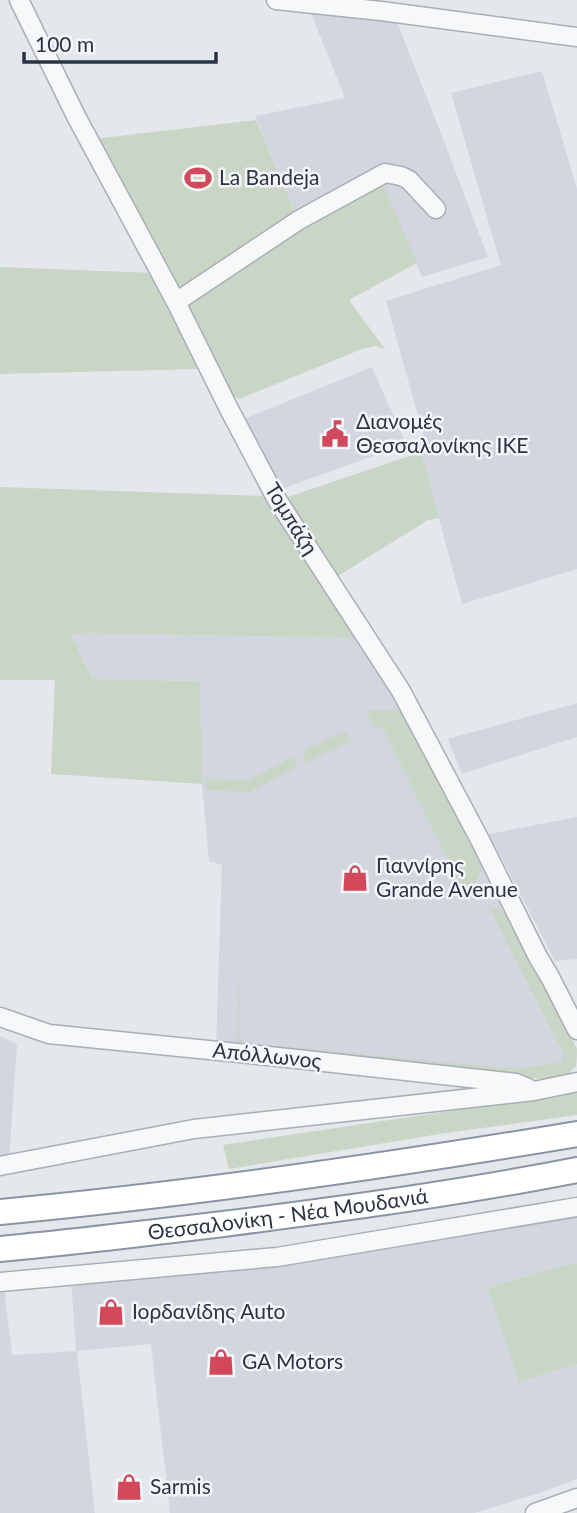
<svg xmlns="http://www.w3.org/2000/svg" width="577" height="1513" viewBox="0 0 577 1513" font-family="Lato,sans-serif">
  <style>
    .built { fill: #d2d6de }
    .green { fill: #c9d6c5 }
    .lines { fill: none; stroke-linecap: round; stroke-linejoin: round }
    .minor-casing { stroke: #a9aeb7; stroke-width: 21 }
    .highway-casing { stroke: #8b94a3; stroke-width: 28 }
    .minor { stroke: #f7f8fa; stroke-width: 18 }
    .highway { stroke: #fff; stroke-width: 24 }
    .labels { text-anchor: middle; stroke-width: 5; stroke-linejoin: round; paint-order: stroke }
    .poi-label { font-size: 21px; fill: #2b3445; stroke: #f4f6f9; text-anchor: start }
    .street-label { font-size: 21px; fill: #2b3445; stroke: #f4f6f9 }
  </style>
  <rect width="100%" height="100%" fill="#e4e7ec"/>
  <path class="built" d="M 310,11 L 396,20 L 440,131 L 488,257 L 422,277 L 381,180 L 297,217 L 255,116 L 345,98 Z
    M 542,71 L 577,189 L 577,569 L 462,604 L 421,452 L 418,439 L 424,437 L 386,301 L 501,265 L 451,93 Z
    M 372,367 L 406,444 L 279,490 L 242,420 Z
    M 70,633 L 356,638 L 389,685 L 447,796 L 503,911 L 521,940 L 577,1049 L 576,1066 L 567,1075 L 544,1079 L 216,1047 L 222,865 L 209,861 L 202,784 L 200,681 L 92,679 Z
    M 577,703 L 577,737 L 462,774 L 448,739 Z
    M 577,817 L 577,959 L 555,961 L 489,834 Z
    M 0,1036 L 17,1044 L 9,1161 L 0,1161 Z
    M 577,1213 L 577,1263 L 550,1269 L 488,1288 L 519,1382 L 577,1364 L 577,1479 L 543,1492 L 474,1513 L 170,1513 L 151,1344 L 77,1351 L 95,1513 L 0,1513 L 0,1288 L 4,1287 L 12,1355 L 76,1351 L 71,1281 Z"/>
  <path class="green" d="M 256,120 L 297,217 L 181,294 L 93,139 Z
    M 381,180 L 417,263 L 349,300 L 385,349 L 375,346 L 362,349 L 239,399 L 228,393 L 187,304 L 307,223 Z
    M 0,267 L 154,273 L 197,369 L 0,374 Z
    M 421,452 L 439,518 L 428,520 L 338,576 L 285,498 Z
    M 0,487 L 267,496 L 356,638 L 70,633 L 92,679 L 200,681 L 202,784 L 51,774 L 55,680 L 0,680 Z
    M 366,710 L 398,711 L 404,714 L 482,866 C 479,879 475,884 463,890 L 382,726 L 375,729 Z
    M 345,731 L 351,741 L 304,764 L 305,750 Z
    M 293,757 L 298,767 L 249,792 L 206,790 L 206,779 L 248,780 Z
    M 489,907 L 503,911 L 521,940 L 577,1049 L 576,1066 L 567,1075 L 544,1079 L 247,1051 L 241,1046 L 237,1040 L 240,953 L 239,1034 L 243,1043 L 515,1069 L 562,1062 L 564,1054 Z
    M 577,1092 L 577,1115 L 439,1134 L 229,1169 L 223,1145 Z
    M 577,1263 L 577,1364 L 519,1382 L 488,1288 L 550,1269 Z"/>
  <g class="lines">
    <defs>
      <path id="minor" d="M 19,0 L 77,118 L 176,302 L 229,409 L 276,498 L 401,691 L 480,840 L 538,957 L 550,977 L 577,1030
        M 276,0 L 381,11 L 577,37
        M 176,302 L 299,220 L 385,173 L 401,176 L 409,180 L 436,209
        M 0,1017 L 49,1034 L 278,1057 L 516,1083 L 528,1088
        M 0,1166 L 194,1129 L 534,1091 L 577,1082
        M 0,1282 L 277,1257 L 577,1207
        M 535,1513 L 577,1498"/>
      <g id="highway">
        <path d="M 0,1212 C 193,1194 386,1166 577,1134"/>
        <path id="s1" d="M 0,1249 C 75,1242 149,1233 223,1224 C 341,1209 460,1193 577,1170"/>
      </g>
    </defs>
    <use href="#minor" class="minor-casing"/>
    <use href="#highway" class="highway-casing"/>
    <use href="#minor" class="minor"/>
    <use href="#highway" class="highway"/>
  </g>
  <defs>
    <symbol id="stadium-bare" viewBox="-9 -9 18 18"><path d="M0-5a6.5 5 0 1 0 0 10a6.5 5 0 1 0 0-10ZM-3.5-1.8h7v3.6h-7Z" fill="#d1495b" stroke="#f4f6f9" stroke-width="2.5" paint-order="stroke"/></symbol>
    <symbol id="civic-bare" viewBox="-9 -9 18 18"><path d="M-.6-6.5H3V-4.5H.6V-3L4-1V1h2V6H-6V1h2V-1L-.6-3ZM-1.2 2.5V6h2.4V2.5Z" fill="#d1495b" stroke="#f4f6f9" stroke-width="2.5" paint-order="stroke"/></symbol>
    <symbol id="shop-bare" viewBox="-9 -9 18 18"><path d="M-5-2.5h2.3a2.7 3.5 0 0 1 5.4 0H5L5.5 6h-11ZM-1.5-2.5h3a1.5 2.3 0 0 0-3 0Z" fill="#d1495b" stroke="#f4f6f9" stroke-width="2.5" paint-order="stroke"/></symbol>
  </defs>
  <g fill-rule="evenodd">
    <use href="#stadium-bare" x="179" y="159" width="38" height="38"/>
    <use href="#civic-bare" x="316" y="415" width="38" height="38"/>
    <use href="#shop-bare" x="336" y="859" width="38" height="38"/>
    <use href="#shop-bare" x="92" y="1293" width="38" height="38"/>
    <use href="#shop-bare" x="202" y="1343" width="38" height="38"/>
    <use href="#shop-bare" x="110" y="1468" width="38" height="38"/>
  </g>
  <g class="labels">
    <g class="poi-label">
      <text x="219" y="185">La Bandeja</text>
      <text x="356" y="429">Διανομές<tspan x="356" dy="24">Θεσσαλονίκης ΙΚΕ</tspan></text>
      <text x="376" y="873">Γιαννίρης<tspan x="376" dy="24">Grande Avenue</tspan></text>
      <text x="132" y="1319">Ιορδανίδης Auto</text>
      <text x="242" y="1369">GA Motors</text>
      <text x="150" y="1494">Sarmis</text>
    </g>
    <g class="street-label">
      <text transform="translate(291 519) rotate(58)" y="7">Τομπάζη</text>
      <text transform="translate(267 1056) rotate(6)" y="7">Απόλλωνος</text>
      <text dy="7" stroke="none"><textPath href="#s1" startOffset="290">Θεσσαλονίκη - Νέα Μουδανιά</textPath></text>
    </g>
  </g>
  <path d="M24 52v10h192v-10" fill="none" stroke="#2b3445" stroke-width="3.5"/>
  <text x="35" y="52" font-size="21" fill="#2b3445" stroke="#f4f6f9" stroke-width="5" paint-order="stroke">100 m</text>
</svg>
